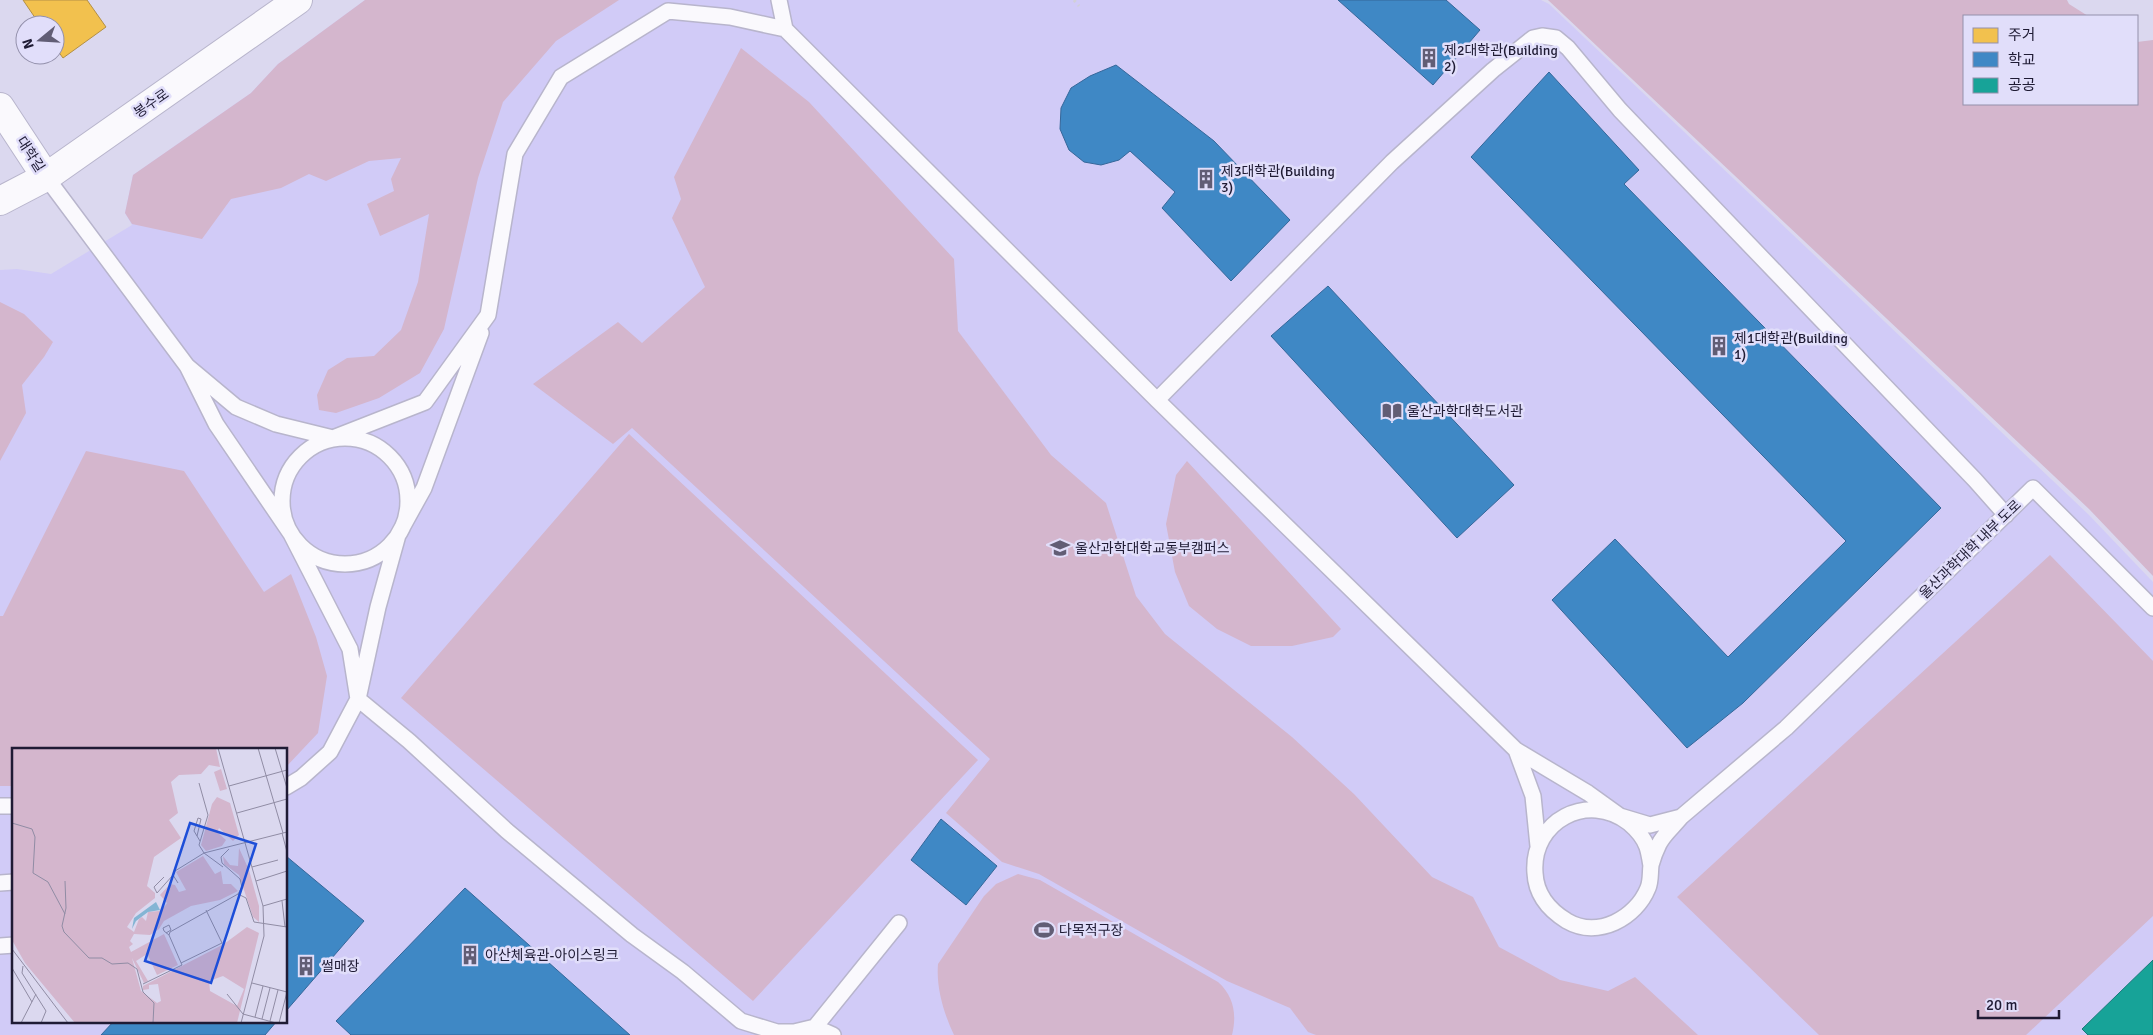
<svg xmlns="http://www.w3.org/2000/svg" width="2153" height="1035" viewBox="0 0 2153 1035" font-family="Signika,'Noto Sans KR',sans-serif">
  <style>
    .built { fill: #d1cbf7; fill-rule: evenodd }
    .green { fill: #d4b6cd }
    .homes { fill: #f2c14e; stroke: #b38f46 }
    .schools { fill: #3f88c5; stroke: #35679a }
    .public { fill: #17a398; stroke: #197a7a }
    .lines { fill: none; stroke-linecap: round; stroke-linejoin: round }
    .lane-casing { stroke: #b8b5cc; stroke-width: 18 }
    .secondary-casing { stroke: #b8b5cc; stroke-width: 30 }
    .path { stroke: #d1d0d7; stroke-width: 3; stroke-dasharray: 2.5 4; stroke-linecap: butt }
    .lane { stroke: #faf9fd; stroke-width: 15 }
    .secondary { stroke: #faf9fd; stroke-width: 28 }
    .labels { text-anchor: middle; stroke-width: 5; stroke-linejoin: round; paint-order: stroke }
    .poi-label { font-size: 14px; fill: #1f1b34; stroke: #e1defa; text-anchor: start }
    .street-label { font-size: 14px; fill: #1f1b34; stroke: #e1defa }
    .inset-road { fill: none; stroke: #908ca4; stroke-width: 1 }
    .view { fill: #1d4ed8; fill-opacity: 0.15; stroke: #1d4ed8; stroke-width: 2.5 }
    .inset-edge { fill: none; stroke: #1f1b34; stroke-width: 2.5 }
  </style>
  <rect width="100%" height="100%" fill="#dbd8ef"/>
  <path class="built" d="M 365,0 L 1541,0 L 1549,4 L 2088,514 L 2153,582 L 2153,1035 L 0,1035 L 0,270 L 17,269 L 51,274 L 132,225 L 125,213 L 133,175 L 251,93 L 278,64 ZM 14,749 L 286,749 L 286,1021 L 14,1021 Z"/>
  <path class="green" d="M 365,0 L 619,0 L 556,41 L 503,102 L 478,178 L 444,329 L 420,373 L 379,398 L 336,413 L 319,410 L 317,395 L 328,370 L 347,358 L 374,356 L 401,330 L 418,282 L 429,214 L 380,236 L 367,204 L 394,191 L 391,179 L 401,158 L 369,161 L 326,181 L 309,174 L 281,188 L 231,199 L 202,239 L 132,224 L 125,213 L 133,175 L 251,93 L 278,64 Z
    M 1548,0 L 2067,0 L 2069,4 L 2088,16 L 1964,16 L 1964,104 L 2137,104 L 2137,42 L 2153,40 L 2153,576 L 2089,509 Z
    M 741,48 L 809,102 L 954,259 L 958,331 L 1051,455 L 1106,503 L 1136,596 L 1165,634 L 1292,737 L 1354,794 L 1432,877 L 1473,897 L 1499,947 L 1560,980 L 1608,991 L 1635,977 L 1698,1035 L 1316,1035 L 1308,1032 L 1290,1008 L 1227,981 L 1039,874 L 1002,862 L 946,813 L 990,759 L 632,428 L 613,444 L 533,384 L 618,322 L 642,343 L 705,287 L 672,218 L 681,199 L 674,177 Z
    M 0,302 L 24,314 L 53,342 L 44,357 L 22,385 L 26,413 L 0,461 Z
    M 629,434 L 978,760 L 753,1001 L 401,698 Z
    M 86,451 L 184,471 L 264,592 L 291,574 L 316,637 L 327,676 L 318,733 L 286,767 L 286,749 L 14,749 L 14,786 L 0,786 L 0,616 L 3,616 Z
    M 1187,461 L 1341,629 L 1333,637 L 1292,646 L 1251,646 L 1217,629 L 1189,606 L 1175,572 L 1166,524 L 1176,475 Z
    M 2050,555 L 2153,661 L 2153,916 L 2026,1035 L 1819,1035 L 1677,897 Z
    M 1018,874 L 1040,880 L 1218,982 C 1234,996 1237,1015 1232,1035 L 954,1035 C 944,1014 936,988 938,964 L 984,896 L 996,884 Z"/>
  <path class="homes" d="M 23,0 L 87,0 L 106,27 L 63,58 L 55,47 L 55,25 L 40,25 Z"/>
  <path class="schools" d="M 1338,0 L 1446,0 L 1480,30 L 1433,85 Z
    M 1116,65 L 1214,141 L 1290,220 L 1231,281 L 1162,208 L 1175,192 L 1130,151 L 1119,160 L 1101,165 L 1084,162 L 1069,150 L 1060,129 L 1061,108 L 1071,88 L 1090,76 Z
    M 1549,72 L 1639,170 L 1624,184 L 1941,508 L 1743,703 L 1687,748 L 1552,600 L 1615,539 L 1728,657 L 1846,541 L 1471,157 Z
    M 1328,286 L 1514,485 L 1457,538 L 1271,336 Z
    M 941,819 L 997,866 L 966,905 L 911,860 Z
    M 286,856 L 364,921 L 286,1011 Z
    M 465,888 L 630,1035 L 351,1035 L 336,1021 Z
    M 114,1021 L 277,1021 L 265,1035 L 101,1035 Z"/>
  <path class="public" d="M 2153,960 L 2153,1035 L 2088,1035 L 2082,1029 Z"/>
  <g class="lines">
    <defs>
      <path id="lane" d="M 779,0 L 785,29
        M 46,177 L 187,366 L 216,424 L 291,534 L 350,649 L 358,699 L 330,752 L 301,778 L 286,787
        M 481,333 L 424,488 L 398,535 L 378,607 L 358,699 L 409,741 L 507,831 L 632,935 L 683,972 L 741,1021 L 777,1032 L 794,1032 L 815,1027 L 899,923
        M 187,366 L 236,407 L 276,424 L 333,438 L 425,402 L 488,315 L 515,154 L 561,77 L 668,11 L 730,17 L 785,29 L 1157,400 L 1516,750 L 1588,793 L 1620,816 L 1650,825 L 1681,817 L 1786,728 L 2033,488 L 2153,608
        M 1157,400 L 1392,162 L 1493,70 L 1533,38 L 1542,36 L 1556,38 L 1568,48 L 1620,110 L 1975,480 L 2006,515
        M282 501a63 63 0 1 1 126 0a63 63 0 1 1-126 0Z
        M 1516,750 L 1533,796 L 1538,846
        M 0,806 L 14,806
        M 1651,866 C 1650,860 1649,853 1647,847 C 1644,838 1636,829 1629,823 C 1588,791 1531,821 1535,873 C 1536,895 1549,910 1567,921 C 1598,939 1636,918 1648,888 C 1651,881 1650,873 1651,865 C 1653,858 1656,850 1659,844 C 1664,834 1674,826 1681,817
        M 0,883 L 14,882
        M 0,946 L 14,945
        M 815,1027 L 833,1035"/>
      <path id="secondary" d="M 0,107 L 46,177
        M 0,201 L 46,177 L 298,0"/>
    </defs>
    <use href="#lane" class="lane-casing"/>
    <use href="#secondary" class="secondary-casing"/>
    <path class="path" d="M 1074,0 L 1079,6"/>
    <use href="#lane" class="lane"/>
    <use href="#secondary" class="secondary"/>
  </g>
  <defs>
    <symbol id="building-bare" viewBox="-9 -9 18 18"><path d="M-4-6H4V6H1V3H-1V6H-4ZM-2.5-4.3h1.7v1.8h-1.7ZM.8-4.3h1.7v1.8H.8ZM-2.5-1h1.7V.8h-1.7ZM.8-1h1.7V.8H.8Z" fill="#615d75" stroke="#e1defa" stroke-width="2.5" paint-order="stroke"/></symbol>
    <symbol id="library-bare" viewBox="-9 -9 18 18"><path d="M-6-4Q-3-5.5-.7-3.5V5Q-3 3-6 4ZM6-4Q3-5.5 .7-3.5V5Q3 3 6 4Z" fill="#615d75" stroke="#e1defa" stroke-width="2.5" paint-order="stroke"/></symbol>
    <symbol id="university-bare" viewBox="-9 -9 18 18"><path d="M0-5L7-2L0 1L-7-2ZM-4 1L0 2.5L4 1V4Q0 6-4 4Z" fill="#615d75" stroke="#e1defa" stroke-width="2.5" paint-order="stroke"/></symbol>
    <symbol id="stadium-bare" viewBox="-9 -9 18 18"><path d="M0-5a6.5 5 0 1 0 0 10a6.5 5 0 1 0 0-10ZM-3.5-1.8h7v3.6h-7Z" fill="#615d75" stroke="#e1defa" stroke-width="2.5" paint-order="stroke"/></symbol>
  </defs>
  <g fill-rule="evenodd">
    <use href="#building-bare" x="1415" y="44" width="28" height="28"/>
    <use href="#building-bare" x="1192" y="165" width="28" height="28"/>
    <use href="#building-bare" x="1705" y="332" width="28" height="28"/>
    <use href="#library-bare" x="1378" y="397" width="28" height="28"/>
    <use href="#university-bare" x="1046" y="534" width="28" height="28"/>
    <use href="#stadium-bare" x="1030" y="916" width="28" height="28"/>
    <use href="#building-bare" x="456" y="941" width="28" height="28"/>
    <use href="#building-bare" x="292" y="952" width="28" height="28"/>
  </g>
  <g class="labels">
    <g class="poi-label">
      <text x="1444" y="55">제2대학관(Building<tspan x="1444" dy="16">2)</tspan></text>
      <text x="1221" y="176">제3대학관(Building<tspan x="1221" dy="16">3)</tspan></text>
      <text x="1734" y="343">제1대학관(Building<tspan x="1734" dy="16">1)</tspan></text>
      <text x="1407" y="416">울산과학대학도서관</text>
      <text x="1075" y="553">울산과학대학교동부캠퍼스</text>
      <text x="1059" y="935">다목적구장</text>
      <text x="485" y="960">아산체육관-아이스링크</text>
      <text x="321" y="971">썰매장</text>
    </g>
    <g class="street-label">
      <text transform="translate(151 103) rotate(-35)" y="5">봉수로</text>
      <text transform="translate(31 154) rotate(57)" y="5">대학길</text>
      <text transform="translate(1970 549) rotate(-44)" y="5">울산과학대학 내부 도로</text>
    </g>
  </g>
  <g transform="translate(12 748)">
    <rect width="275" height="275" fill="#dbd8ef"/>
    <path d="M 0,0 L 204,0 L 208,19 L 197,17 L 189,26 L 167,27 L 159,34 L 166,65 L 157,72 L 169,90 L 142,109 L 135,138 L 143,145 L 143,150 L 124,165 L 115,179 L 122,184 L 127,171 L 130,169 L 134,173 L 136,164 L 147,163 L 153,158 L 155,155 L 148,147 L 158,136 L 163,137 L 167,144 L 174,142 L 164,124 L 191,108 L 203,126 L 209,123 L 211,136 L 219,136 L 226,143 L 208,152 L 179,158 L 152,173 L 147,181 L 138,187 L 122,186 L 118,193 L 121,196 L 117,199 L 119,204 L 152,186 L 166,217 L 145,227 L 133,201 L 135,206 L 124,213 L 136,233 L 132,235 L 120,210 L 129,243 L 145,255 L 149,253 L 146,236 L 137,237 L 137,241 L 131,242 L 131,238 L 212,196 L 235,179 L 247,185 L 225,275 L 63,275 L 13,215 L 0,192 ZM 211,228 L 232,241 L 225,258 L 198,243 L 197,233 ZM 209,21 L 215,41 L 208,43 L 202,24 ZM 205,49 L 218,55 L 227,87 L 221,93 L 207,80 L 205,84 L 214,92 L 210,98 L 194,103 L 189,97 L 200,56 ZM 227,100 L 237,122 L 247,158 L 247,174 L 241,169 L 227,127 L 212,116 L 211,108 L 218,117 L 226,118 Z" fill="#d4b6cd" fill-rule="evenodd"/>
    <path d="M 144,154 L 148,162 L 136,164 L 124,173 L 120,181 L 122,170 Z" fill="#84b5d4"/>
    <path class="inset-road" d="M 206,0 L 251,158 L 252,188 L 229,275M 246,0 L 271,85M 263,0 L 275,40M 187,35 L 196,67 L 187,97 L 192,105 L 275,84M 217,38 L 275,22M 225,65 L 275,51M 0,75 L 20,81 L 23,89 L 21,125 L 36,134 L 53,166M 270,85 L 275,104M 185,88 L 182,83 L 186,70 L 189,71 L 185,88 L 188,93M 240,119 L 266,112M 152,129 L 142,139 L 145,145 L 161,127M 53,133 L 54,160 L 50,178 L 52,184 L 77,210 L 90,210 L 100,216 L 116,215 L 125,221 L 131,244 L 142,255 L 141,275M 244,133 L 275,123M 166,135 L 161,127 L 163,123 L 192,105 L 211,119M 226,146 L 234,150 L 242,174 L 275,179M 270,153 L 273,179M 251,158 L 275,151M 154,185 L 159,182 L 157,177 L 151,180 L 152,183 L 157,187M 0,201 L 56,275M 169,215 L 210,195 L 194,162M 11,218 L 10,225 L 34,263 L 29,275M 0,220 L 20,254M 240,235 L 275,244 L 267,275M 131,236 L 170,217 L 157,187 L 158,184 L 226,146 L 230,139 L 228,131 L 210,115 L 209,109 L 217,101M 215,246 L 231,266 L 264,275M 243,269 L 251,238M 250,271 L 258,240M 258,273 L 266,242M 9,275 L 24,246"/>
    <path class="view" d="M 178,75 L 244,96 L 199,235 L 133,213 Z"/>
    <rect width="275" height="275" class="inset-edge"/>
  </g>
  <rect x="1963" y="15" width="175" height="90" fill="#e1defa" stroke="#9390ab"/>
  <rect x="1973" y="28" width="25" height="15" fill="#f2c14e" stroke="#9390ab"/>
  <text x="2008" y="40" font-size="15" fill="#1f1b34">주거</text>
  <rect x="1973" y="52" width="25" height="15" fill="#3f88c5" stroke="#9390ab"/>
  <text x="2008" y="65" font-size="15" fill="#1f1b34">학교</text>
  <rect x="1973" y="78" width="25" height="15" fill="#17a398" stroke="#9390ab"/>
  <text x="2008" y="90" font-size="15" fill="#1f1b34">공공</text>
  <g transform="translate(40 40) rotate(252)"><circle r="24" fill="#e1defa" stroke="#9390ab"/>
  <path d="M0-4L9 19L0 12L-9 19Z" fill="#615d75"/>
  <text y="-8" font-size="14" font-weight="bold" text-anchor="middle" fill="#1f1b34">N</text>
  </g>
  <path d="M1978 1010v8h81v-8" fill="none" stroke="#1f1b34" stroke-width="2.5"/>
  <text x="1986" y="1010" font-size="15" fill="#1f1b34" stroke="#e1defa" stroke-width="4" paint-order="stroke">20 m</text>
</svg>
